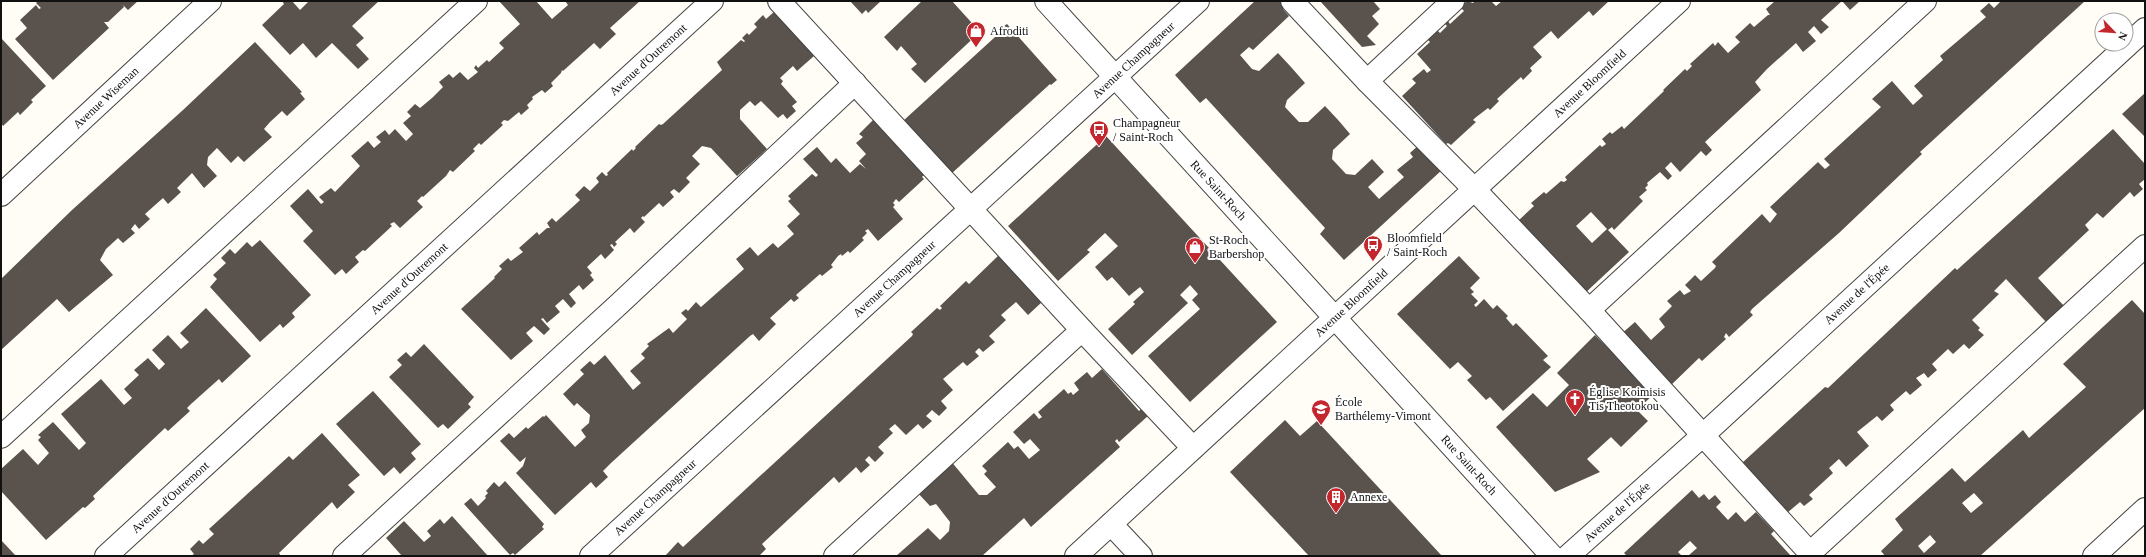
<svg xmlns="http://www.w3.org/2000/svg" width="2146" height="557" viewBox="0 0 2146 557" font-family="'Times New Roman',serif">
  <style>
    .building { fill: #5a524d; fill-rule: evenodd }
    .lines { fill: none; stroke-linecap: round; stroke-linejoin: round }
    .minor-casing { stroke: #444; stroke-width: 24 }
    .minor { stroke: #fff; stroke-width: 22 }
    .labels { text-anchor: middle; stroke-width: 4; stroke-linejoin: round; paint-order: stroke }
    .poi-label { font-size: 12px; fill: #111; stroke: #fff; text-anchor: start }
    .street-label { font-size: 12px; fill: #111; stroke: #fff }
  </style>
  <rect width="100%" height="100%" fill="#fffdf5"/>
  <path class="building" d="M 38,1 L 138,1 L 128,10 L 123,5 L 124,7 L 108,22 L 104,22 L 109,28 L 53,80 L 15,39 L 27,28 L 20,20 L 36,5 L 39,9 L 41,8 L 36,3 Z
    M 282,1 L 292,1 L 300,10 L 309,1 L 379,1 L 352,26 L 364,38 L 356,45 L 369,59 L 358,69 L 332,43 L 316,58 L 303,43 L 290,55 L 262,25 L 284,4 Z
    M 499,1 L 536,1 L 552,19 L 568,5 L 565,1 L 640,1 L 610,28 L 616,34 L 600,49 L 594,43 L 563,71 L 562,70 L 561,73 L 551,83 L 553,86 L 545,93 L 542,90 L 532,97 L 533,99 L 527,105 L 529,108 L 521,115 L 519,112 L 508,121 L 504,120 L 501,123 L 503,125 L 481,145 L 479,143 L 473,149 L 475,151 L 453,172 L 450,170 L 446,176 L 423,197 L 422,196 L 417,201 L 423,207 L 400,228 L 394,222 L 390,224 L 392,226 L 365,251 L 363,250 L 355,257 L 359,262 L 346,274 L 342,269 L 335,275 L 303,241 L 313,231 L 290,206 L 308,189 L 321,204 L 324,202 L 319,197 L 331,188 L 335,192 L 360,166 L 351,156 L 368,141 L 374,148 L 381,142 L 376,137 L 385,130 L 389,135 L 395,129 L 406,141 L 413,134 L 403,123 L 411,116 L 407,112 L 415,104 L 420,108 L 432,98 L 443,87 L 439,82 L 449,74 L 453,78 L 460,72 L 468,80 L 478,72 L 474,68 L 476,65 L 478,68 L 487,60 L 489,62 L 504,48 L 499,43 L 520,24 Z
    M 850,1 L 881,1 L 868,13 L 866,10 L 862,14 Z
    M 922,1 L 952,1 L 980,32 L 925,83 L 911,69 L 917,64 L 901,46 L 897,51 L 884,37 Z
    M 1255,1 L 1281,1 L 1286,6 L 1283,9 L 1289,16 L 1253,50 L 1249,47 L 1240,55 L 1252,69 L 1259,71 L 1278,53 L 1291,67 L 1305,83 L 1287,100 L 1285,107 L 1299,122 L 1308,122 L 1325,106 L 1339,121 L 1350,134 L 1333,150 L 1332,159 L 1346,174 L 1355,175 L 1372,159 L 1384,172 L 1368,187 L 1379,199 L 1404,177 L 1397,170 L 1413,157 L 1410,153 L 1421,143 L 1443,169 L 1344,260 L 1320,234 L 1325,228 L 1206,98 L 1200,103 L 1175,75 Z
    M 1320,1 L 1373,1 L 1380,9 L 1372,16 L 1379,24 L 1367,36 L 1376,45 L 1362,47 Z
    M 1467,1 L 1473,3 L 1475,1 L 1491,1 L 1496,6 L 1502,1 L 1609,1 L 1593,16 L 1589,11 L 1558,39 L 1551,31 L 1533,47 L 1542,57 L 1530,68 L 1532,71 L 1523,80 L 1521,77 L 1497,99 L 1499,101 L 1490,110 L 1488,108 L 1475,118 L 1473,120 L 1476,122 L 1451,145 L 1448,143 L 1446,144 L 1402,96 L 1416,83 L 1412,79 L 1424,69 L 1427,73 L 1431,70 L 1417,54 L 1430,42 L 1426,38 L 1436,29 L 1440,33 L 1447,26 L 1445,24 L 1448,21 L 1450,24 L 1464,11 L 1460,7 Z
    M 1775,1 L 1860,1 L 1850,10 L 1842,1 L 1821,20 L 1829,27 L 1821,34 L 1814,26 L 1808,32 L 1816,41 L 1803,52 L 1796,43 L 1767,69 L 1755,82 L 1761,90 L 1705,142 L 1712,150 L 1706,156 L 1701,151 L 1680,172 L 1671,162 L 1665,168 L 1672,176 L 1668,180 L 1660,172 L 1647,183 L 1648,185 L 1645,188 L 1647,190 L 1639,197 L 1643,201 L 1614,230 L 1612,227 L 1608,230 L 1629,252 L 1584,294 L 1519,220 L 1534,206 L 1531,203 L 1544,192 L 1546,194 L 1561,181 L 1564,182 L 1567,180 L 1565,177 L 1600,145 L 1602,147 L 1606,144 L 1602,139 L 1610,132 L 1612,134 L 1622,126 L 1624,129 L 1664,91 L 1663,90 L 1685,69 L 1687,71 L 1692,66 L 1690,64 L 1713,43 L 1715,46 L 1718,42 L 1728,53 L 1740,42 L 1735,37 L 1750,23 L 1754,27 L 1768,15 L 1770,15 L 1766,9 ZM 1591,212 L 1607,229 L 1592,243 L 1576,226 Z
    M 2001,1 L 2085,1 L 1920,152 L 1922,154 L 1839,233 L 1752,309 L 1750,312 L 1753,315 L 1729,337 L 1726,333 L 1724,337 L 1726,339 L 1702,361 L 1699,358 L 1668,388 L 1620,335 L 1635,322 L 1651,340 L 1665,327 L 1659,319 L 1672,306 L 1667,301 L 1680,290 L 1684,295 L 1691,291 L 1685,285 L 1695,275 L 1701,281 L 1715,268 L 1716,266 L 1712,262 L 1762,214 L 1770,223 L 1777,214 L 1770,207 L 1818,162 L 1825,169 L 1830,165 L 1824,159 L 1881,107 L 1872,99 L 1892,81 L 1913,105 L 1923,96 L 1914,86 L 1943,60 L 1940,56 L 1986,17 L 1980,11 L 1989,3 L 1994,8 Z
    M 775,11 L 812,50 L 810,51 L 814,56 L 797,71 L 793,66 L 780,78 L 783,81 L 781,84 L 797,102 L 792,106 L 796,111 L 787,119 L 783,114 L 778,118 L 761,101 L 755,106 L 750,101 L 740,110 L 740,119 L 767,149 L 737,176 L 711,148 L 702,146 L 692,156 L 700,164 L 686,178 L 690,182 L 679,193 L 674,189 L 670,192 L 674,197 L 663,207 L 659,203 L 644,217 L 643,216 L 641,218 L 645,222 L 634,233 L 630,228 L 615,242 L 617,244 L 614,247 L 612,244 L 610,245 L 614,250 L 605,259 L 601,254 L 587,267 L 592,273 L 590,275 L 594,280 L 583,290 L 579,285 L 569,294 L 576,303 L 571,308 L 563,299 L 555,306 L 560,312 L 547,323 L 543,318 L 541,319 L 550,329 L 544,335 L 534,326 L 526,333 L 533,341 L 511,360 L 461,309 L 495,278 L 494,277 L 502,269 L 499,266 L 508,258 L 511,261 L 523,252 L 519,248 L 537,232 L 539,235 L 547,228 L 550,228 L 547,223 L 552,218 L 556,222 L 578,202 L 580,200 L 575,195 L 584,186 L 590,191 L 599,182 L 596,178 L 602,172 L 606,176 L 608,175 L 607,173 L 632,149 L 633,151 L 636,148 L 635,147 L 659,124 L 661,125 L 663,124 L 722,70 L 717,62 L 741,40 L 744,42 L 745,41 L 742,38 L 747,33 L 749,35 L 757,27 L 754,24 L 763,15 L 766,19 Z
    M 1007,24 L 1057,80 L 1051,85 L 1050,84 L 951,174 L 903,121 L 1006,27 L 1004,26 Z
    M 1,38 L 46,86 L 31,100 L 33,102 L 20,115 L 18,112 L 3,126 L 1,123 Z
    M 255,42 L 302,92 L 300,93 L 305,99 L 287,116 L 282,111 L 270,122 L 264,129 L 272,137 L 244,162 L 238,156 L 231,163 L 217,148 L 208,157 L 207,165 L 217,176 L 204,188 L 192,173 L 177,188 L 181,192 L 168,204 L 163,198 L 145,214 L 150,219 L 139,229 L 135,224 L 131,229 L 135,233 L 123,243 L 118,238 L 106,249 L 100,260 L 113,275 L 69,312 L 57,299 L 1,350 L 1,279 L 72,210 L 183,110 Z
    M 2145,93 L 2145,137 L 2122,114 Z
    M 873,120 L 924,175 L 922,177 L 924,179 L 899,202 L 896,199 L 893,203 L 895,205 L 893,207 L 903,219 L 878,241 L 868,229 L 865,231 L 867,233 L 862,238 L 864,240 L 850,253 L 848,251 L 842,256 L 841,254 L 838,256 L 831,265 L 833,267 L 822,276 L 820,274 L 796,295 L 799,298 L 794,302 L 791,299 L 770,318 L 776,324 L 759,341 L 753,334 L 750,336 L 611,463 L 603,471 L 608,477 L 596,488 L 591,482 L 555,515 L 516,473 L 523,466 L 526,457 L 520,462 L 500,441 L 509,433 L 514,438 L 526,427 L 528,429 L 543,416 L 544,417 L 546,415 L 575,447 L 586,437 L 581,430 L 589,423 L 590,415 L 577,403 L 574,406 L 563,394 L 584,374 L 580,370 L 590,361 L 594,365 L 605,355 L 633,390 L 641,383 L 630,371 L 645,358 L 641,354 L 649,346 L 647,344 L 669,328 L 673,333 L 687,319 L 681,313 L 686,309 L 688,311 L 696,302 L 701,307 L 744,269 L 736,259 L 750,247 L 758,256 L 773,243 L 778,248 L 794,234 L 787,226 L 800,214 L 788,201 L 791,199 L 788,196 L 812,174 L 816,177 L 818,175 L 803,159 L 817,147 L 831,163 L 836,158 L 850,173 L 860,164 L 866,169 L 859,161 L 866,154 L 856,143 L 863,137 L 859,134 Z
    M 2113,129 L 2145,164 L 2145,179 L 2139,184 L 2143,189 L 2134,197 L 2130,192 L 2103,218 L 2097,213 L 2085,225 L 2089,230 L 2038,278 L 2065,307 L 2047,323 L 2006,279 L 1994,291 L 1999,294 L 1972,320 L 1980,328 L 1978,330 L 1984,335 L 1969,349 L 1964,344 L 1953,354 L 1948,349 L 1932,364 L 1937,370 L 1928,378 L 1924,373 L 1916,378 L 1922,385 L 1910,395 L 1906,391 L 1890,405 L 1894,410 L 1882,421 L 1877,416 L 1857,432 L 1869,446 L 1846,467 L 1839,459 L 1829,468 L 1833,473 L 1809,495 L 1813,499 L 1804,506 L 1800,502 L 1787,513 L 1742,463 L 1825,387 L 1828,388 L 1955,268 L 1957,270 Z
    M 1106,136 L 1277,322 L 1190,402 L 1148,356 L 1200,309 L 1192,300 L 1198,294 L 1190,285 L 1180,295 L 1188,303 L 1132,355 L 1108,329 L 1135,304 L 1133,302 L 1144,292 L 1140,287 L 1129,296 L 1112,277 L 1107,281 L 1095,267 L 1118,246 L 1105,233 L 1087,250 L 1090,252 L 1058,281 L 1008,226 Z
    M 260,240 L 311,295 L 292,313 L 295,317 L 283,328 L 280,324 L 260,342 L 210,287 L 217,279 L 213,275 L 226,263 L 221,258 L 230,249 L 235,254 L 247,242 L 252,247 Z
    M 999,255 L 1042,302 L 1028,315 L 1016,302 L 1001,315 L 1006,320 L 989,336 L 995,342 L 983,352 L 979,348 L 975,352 L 979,356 L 967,366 L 963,362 L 943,379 L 953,390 L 941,401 L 947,408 L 939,416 L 932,410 L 926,416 L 932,421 L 923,429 L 918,424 L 906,435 L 895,424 L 889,429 L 893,433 L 878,447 L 884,453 L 875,462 L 869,456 L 865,460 L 870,465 L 861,473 L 856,467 L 839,483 L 834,477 L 762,544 L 766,549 L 759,556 L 665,556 L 678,542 L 683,547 L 912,336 L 913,334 L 911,332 L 937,308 L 940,310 L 942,308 L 940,306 L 966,281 L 969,284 Z
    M 1459,256 L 1480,278 L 1470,288 L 1474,292 L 1471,294 L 1478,301 L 1474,305 L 1476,307 L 1484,299 L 1493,309 L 1497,305 L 1508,316 L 1506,318 L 1513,326 L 1516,323 L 1548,356 L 1543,360 L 1551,367 L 1503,411 L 1490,397 L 1486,400 L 1467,380 L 1472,376 L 1458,362 L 1450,369 L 1397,314 Z
    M 2132,300 L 2145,314 L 2145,408 L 1980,556 L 1885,556 L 1881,551 L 1903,530 L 1895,519 L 1952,468 L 1965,482 L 2023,430 L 2029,438 L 2086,387 L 2063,364 ZM 1974,493 L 1983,503 L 1971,513 L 1962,503 ZM 1930,535 L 1936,542 L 1924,553 L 1918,546 Z
    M 206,308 L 251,356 L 222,383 L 219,379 L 191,404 L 187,408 L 190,411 L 168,431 L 165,428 L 93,496 L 95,499 L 85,508 L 83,507 L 46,540 L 1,491 L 1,469 L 23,449 L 38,465 L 49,453 L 38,440 L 41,437 L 38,435 L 53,422 L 79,450 L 86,443 L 61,414 L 101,379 L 124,405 L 132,398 L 124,389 L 139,375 L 134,370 L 148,358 L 159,370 L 165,364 L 152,350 L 168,335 L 181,349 L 189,342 L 180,333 Z
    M 1595,335 L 1654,394 L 1637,410 L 1648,421 L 1621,447 L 1611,437 L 1587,459 L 1600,472 L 1555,492 L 1496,427 L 1533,393 L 1547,407 L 1569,385 L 1557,373 Z
    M 424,344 L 474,397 L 468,404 L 471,407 L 448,429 L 443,424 L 438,428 L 389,377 L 402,365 L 397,360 L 406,352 L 411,357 Z
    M 1102,369 L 1139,411 L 1142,408 L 1149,415 L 1119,442 L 1117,439 L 1115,441 L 1120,447 L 1031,527 L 1024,518 L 982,556 L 896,556 L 928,528 L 940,540 L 949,531 L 950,522 L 936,504 L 930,506 L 917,492 L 950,460 L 979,495 L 987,495 L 996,487 L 984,474 L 987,471 L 982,466 L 1008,442 L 1014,449 L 1018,446 L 1029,459 L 1040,450 L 1030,439 L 1024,444 L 1013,432 L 1034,413 L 1039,419 L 1042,417 L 1038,412 L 1064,389 L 1068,394 L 1071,392 L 1073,395 L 1079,390 L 1074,383 L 1087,372 L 1092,378 Z
    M 373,391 L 421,444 L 411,453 L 416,459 L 400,474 L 394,467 L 384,476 L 336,424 Z
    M 1285,420 L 1300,436 L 1317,421 L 1442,556 L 1309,556 L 1230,472 Z
    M 322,433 L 360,475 L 348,485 L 355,492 L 337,509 L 332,502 L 279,553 L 281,556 L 191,556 L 194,554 L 190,549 L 199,540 L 203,544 L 214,534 L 209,529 L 289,456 L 293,460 Z
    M 505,481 L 544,524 L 542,527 L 544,529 L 515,555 L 513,553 L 510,555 L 464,504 L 471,498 L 478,506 L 486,498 L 485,496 L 488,493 L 486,491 L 494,482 L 499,487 Z
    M 1692,490 L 1699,498 L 1704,494 L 1709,500 L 1715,495 L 1721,502 L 1716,507 L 1728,520 L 1736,512 L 1745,522 L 1756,512 L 1774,531 L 1771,534 L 1791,556 L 1688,556 L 1697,548 L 1690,541 L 1678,552 L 1682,556 L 1627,556 L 1624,553 Z
    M 452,516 L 488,556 L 402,556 L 386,538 L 404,521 L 424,542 L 431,536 L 427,531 L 440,519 L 444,524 Z
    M 1,540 L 16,556 L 1,556 Z"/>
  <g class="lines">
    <defs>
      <g id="minor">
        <path d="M 779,1 L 1082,330 L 835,556"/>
        <path id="s1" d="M 1046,1 L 1552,556"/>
        <path d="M 1292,1 L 1367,81 L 1474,189 L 1589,310 L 1810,553 L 2145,246"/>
        <path d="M 1367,81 L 1453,1"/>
        <path id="s2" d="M 1,195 L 210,1"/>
        <path d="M 1589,310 L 1925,1"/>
        <path d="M 1082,330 L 1193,448"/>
        <path d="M 1,437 L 476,1"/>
        <path d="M 1111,524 L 1141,556"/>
        <path id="s3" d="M 106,556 L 712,1"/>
        <path d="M 344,556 L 618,305 L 855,83"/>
        <path id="s4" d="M 591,556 L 1198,1"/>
        <path id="s5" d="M 1076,556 L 1679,1"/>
        <path id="s6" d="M 1568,556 L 1701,437 L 2145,29"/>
        <path d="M 2094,556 L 2145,509"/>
      </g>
    </defs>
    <use href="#minor" class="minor-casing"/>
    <use href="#minor" class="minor"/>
  </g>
  <defs>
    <symbol id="shop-pin" viewBox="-11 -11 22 30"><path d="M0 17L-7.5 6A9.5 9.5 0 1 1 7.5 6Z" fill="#c4262e" stroke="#fff"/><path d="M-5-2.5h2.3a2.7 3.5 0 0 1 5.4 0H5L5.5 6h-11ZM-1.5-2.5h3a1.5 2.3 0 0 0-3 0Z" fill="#fff"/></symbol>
    <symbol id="bus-pin" viewBox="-11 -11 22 30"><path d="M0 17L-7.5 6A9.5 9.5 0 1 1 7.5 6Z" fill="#c4262e" stroke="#fff"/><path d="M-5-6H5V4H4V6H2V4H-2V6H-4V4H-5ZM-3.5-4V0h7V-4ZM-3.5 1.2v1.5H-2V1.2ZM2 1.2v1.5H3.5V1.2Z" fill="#fff"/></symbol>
    <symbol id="church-pin" viewBox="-11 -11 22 30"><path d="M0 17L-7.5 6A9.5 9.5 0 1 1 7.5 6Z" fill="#c4262e" stroke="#fff"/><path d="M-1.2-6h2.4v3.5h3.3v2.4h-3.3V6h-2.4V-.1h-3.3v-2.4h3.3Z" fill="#fff"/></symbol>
    <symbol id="school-pin" viewBox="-11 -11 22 30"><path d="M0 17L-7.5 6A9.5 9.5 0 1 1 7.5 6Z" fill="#c4262e" stroke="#fff"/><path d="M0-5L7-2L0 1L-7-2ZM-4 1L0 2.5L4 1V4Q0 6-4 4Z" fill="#fff"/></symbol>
    <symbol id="building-pin" viewBox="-11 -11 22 30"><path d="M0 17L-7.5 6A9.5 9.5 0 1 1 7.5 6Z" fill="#c4262e" stroke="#fff"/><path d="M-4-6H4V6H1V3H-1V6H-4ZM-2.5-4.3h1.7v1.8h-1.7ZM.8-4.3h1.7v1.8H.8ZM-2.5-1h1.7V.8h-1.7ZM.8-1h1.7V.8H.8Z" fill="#fff"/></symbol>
  </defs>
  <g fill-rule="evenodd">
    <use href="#shop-pin" x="965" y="20" width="22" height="30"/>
    <use href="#bus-pin" x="1088" y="119" width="22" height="30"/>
    <use href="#bus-pin" x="1362" y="234" width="22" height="30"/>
    <use href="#shop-pin" x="1184" y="236" width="22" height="30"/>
    <use href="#church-pin" x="1564" y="388" width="22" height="30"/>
    <use href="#school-pin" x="1310" y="398" width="22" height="30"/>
    <use href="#building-pin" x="1325" y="486" width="22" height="30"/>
  </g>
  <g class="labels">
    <g class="poi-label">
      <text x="990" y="35">Afroditi</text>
      <text x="1113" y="127">Champagneur<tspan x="1113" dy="14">/ Saint-Roch</tspan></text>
      <text x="1387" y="242">Bloomfield<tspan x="1387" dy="14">/ Saint-Roch</tspan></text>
      <text x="1209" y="244">St-Roch<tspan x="1209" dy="14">Barbershop</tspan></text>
      <text x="1589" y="396">Église Koimisis<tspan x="1589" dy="14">Tis Theotokou</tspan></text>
      <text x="1335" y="406">École<tspan x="1335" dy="14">Barthélemy-Vimont</tspan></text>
      <text x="1350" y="501">Annexe</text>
    </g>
    <g class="street-label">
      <text dy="4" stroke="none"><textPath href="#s3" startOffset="735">Avenue d'Outremont</textPath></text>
      <text dy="4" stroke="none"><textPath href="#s4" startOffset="735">Avenue Champagneur</textPath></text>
      <text dy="4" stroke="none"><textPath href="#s5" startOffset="698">Avenue Bloomfield</textPath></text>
      <text dy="4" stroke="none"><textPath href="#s2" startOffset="143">Avenue Wiseman</textPath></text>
      <text dy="4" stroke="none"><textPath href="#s1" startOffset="256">Rue Saint-Roch</textPath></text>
      <text dy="4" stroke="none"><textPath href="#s3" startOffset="411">Avenue d'Outremont</textPath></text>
      <text dy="4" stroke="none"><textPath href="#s4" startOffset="411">Avenue Champagneur</textPath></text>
      <text dy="4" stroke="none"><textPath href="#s6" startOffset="390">Avenue de l'Épée</textPath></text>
      <text dy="4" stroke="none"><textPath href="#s5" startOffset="374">Avenue Bloomfield</textPath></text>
      <text dy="4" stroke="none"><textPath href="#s1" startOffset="628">Rue Saint-Roch</textPath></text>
      <text dy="4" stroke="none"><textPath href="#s3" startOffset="87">Avenue d'Outremont</textPath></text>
      <text dy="4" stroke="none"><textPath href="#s4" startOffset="87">Avenue Champagneur</textPath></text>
      <text dy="4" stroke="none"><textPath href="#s6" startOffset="66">Avenue de l'Épée</textPath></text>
    </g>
  </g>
  <rect width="2146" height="557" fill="none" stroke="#111111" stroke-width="4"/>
  <g transform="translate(2114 32) rotate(115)"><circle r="19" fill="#ffffff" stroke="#a0a0a0"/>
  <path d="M0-3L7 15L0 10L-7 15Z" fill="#c4262e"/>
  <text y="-6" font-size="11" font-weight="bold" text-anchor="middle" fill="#111111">N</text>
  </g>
</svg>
